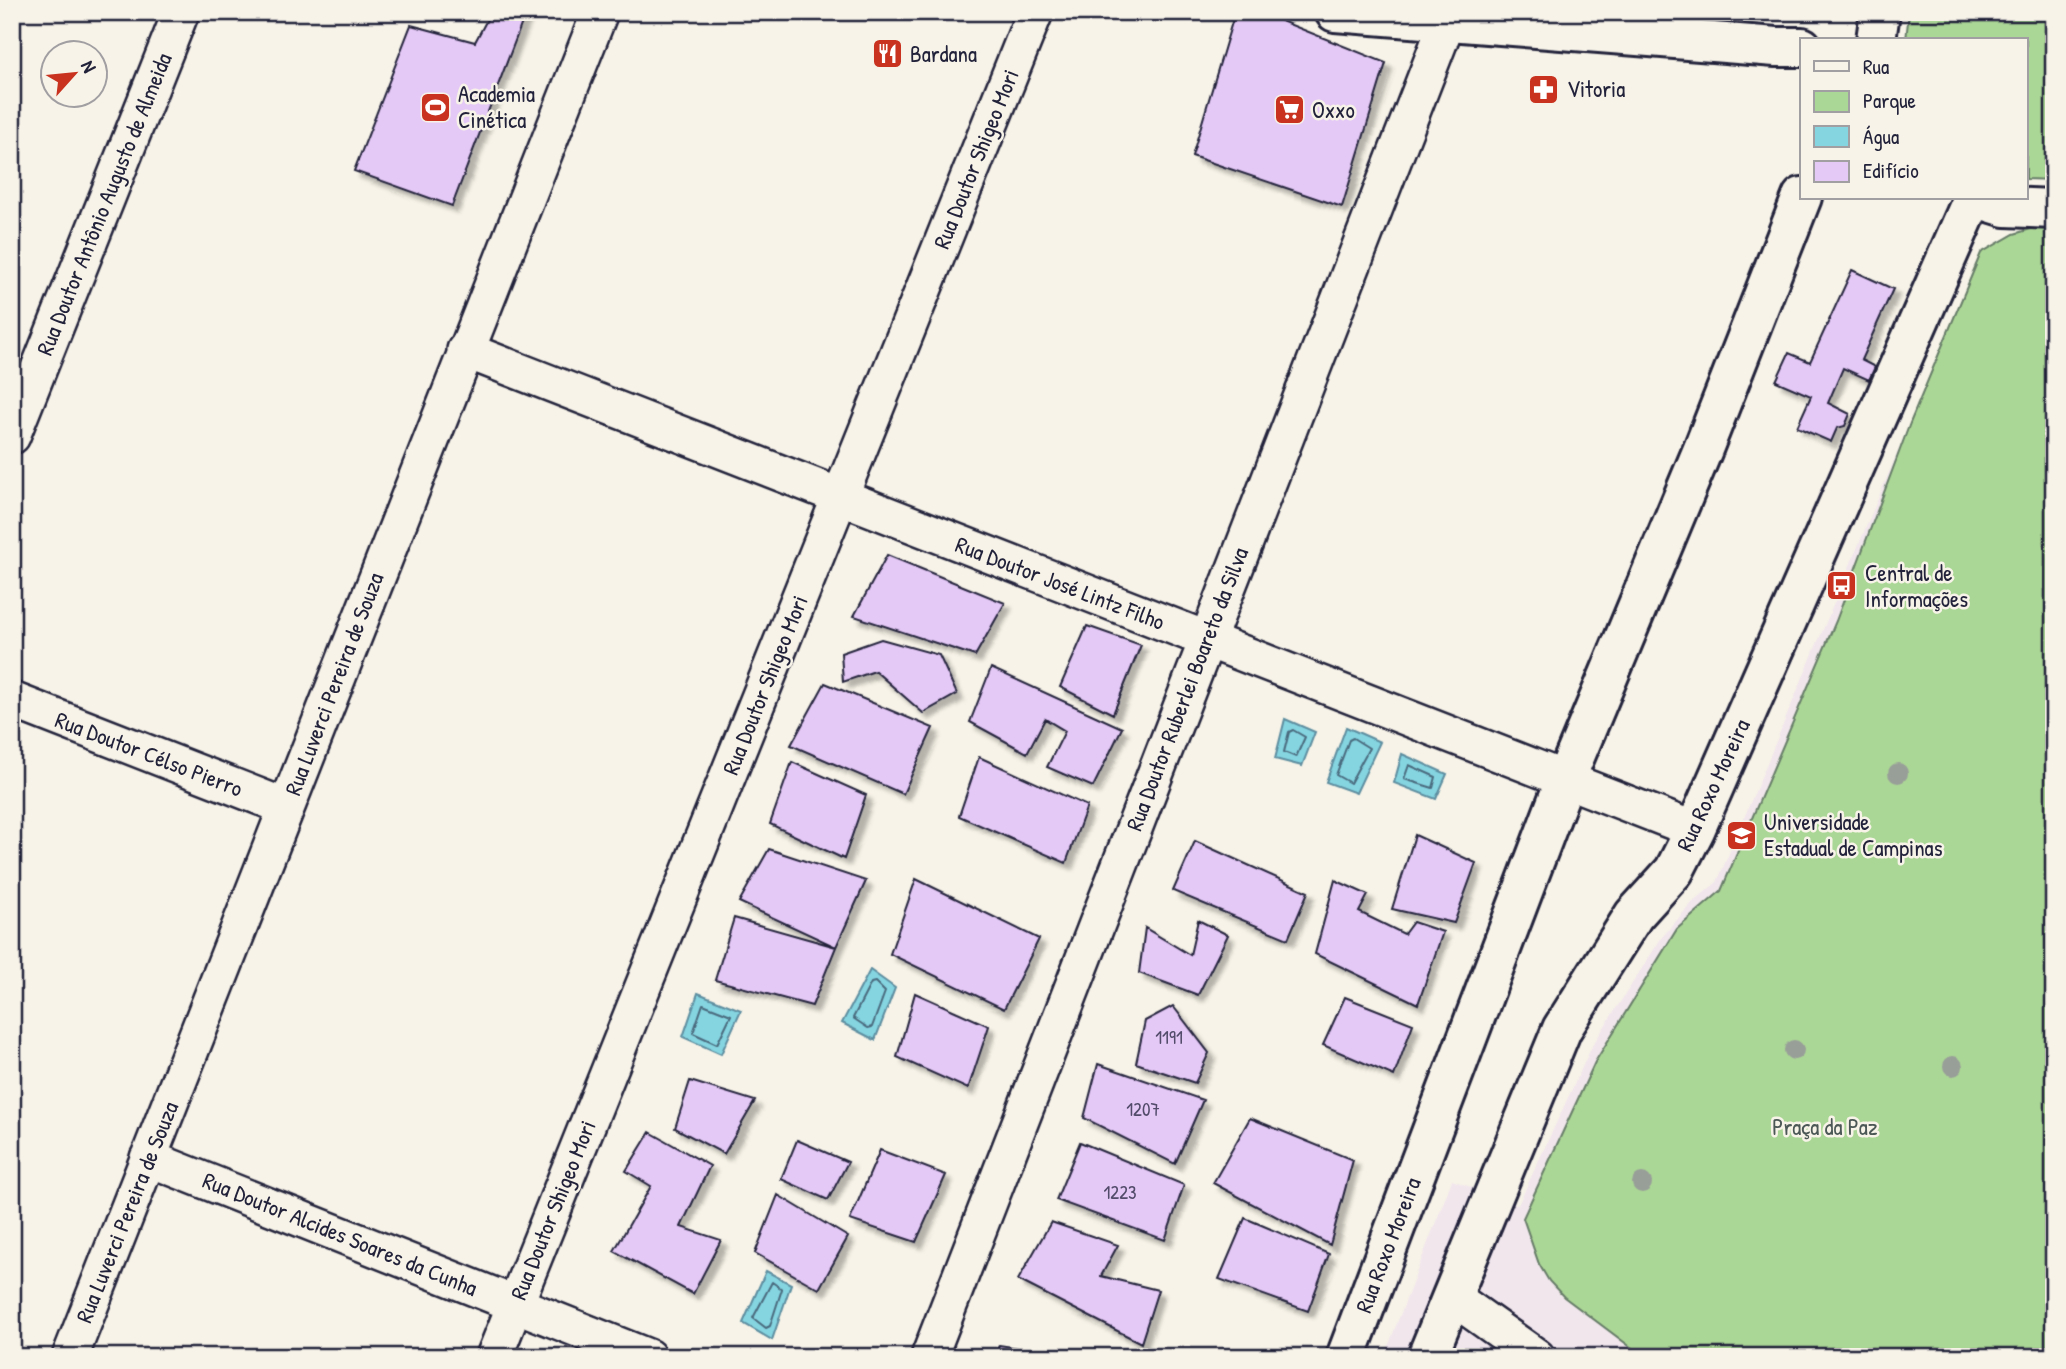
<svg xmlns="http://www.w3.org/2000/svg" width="2066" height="1369" viewBox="0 0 2066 1369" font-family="'Patrick Hand',sans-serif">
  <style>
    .built { fill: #f1e6ec }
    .green { fill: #abd796; stroke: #667c68; stroke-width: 2 }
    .water { fill: #85d5e1; stroke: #5d8d9f; stroke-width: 2 }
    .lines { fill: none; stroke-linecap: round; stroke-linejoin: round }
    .shore { stroke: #4a6a7d; stroke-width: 2 }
    .building { fill: #e4c8f6; stroke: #22223b; stroke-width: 2; filter: url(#shadow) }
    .street-casing { stroke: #22223b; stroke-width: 40 }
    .secondary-casing { stroke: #22223b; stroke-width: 44 }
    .street { stroke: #f7f3e8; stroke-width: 35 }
    .secondary { stroke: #f7f3e8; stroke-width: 38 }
    .tree { fill: #989e98 }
    .labels { text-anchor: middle; stroke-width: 5; stroke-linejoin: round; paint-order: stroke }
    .number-label { font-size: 19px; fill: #524c6a }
    .poi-label { font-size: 23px; fill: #22223b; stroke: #f7f3e8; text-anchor: start }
    .street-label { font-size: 23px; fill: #22223b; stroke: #f7f3e8 }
    .park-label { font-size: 23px; fill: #4b5856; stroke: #f7f3e8 }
  </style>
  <defs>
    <filter id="shadow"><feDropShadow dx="6" dy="6" stdDeviation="2" flood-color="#0004"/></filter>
  </defs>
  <rect width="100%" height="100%" fill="#f7f3e8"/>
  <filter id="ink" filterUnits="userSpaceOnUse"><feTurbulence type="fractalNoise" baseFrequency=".0143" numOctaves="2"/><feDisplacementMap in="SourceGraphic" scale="14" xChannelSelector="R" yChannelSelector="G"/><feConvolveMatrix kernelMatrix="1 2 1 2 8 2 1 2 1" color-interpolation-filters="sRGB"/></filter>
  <g filter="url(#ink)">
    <path class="built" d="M 1981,253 L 1910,423 L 1836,621 L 1721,891 L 1677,929 L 1595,1062 L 1523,1218 L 1539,1264 L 1549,1281 L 1565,1297 L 1644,1357 L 1384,1357 L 1452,1180 L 1518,1205 L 1592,1046 L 1662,937 L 1692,903 L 1717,882 Z"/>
    <path class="green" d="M 1909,12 L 2054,12 L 2054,180 L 2026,179 L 2026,40 L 1906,40 Z
      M 2054,222 L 2054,1357 L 1644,1357 L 1564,1297 L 1549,1281 L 1539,1264 L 1523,1218 L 1595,1062 L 1677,929 L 1721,891 L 1836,621 L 1910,423 L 1981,253 L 2014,234 Z"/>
    <path class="water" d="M 1285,719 L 1315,732 L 1302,766 L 1275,759 Z
      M 1346,727 L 1380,742 L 1356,793 L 1326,782 Z
      M 1402,754 L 1447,774 L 1436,799 L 1394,783 Z
      M 870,970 L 895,988 L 875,1040 L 842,1023 Z
      M 698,993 L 741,1010 L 721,1054 L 683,1037 Z
      M 766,1271 L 791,1284 L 772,1340 L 743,1323 Z"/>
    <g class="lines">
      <path class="shore" d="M 1293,730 L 1305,737 L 1296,757 L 1284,752 L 1289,732 Z
        M 1353,738 L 1369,748 L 1350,783 L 1336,775 L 1349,740 Z
        M 1409,765 L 1436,777 L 1433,788 L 1404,779 Z
        M 875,982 L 885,992 L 872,1027 L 868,1028 L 853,1018 L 871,983 Z
        M 703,1004 L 731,1015 L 717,1044 L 693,1033 Z
        M 772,1282 L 782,1289 L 770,1326 L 766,1328 L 753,1318 Z"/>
    </g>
    <path class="building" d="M 491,12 L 526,12 L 452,206 L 354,171 L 411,25 L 475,42 Z
      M 1235,12 L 1259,12 L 1386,63 L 1342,207 L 1192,156 Z
      M 1852,270 L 1893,289 L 1861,360 L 1875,367 L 1869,380 L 1843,368 L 1828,403 L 1850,414 L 1845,426 L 1837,428 L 1831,442 L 1797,427 L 1811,396 L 1776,381 L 1789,353 L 1810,362 Z
      M 887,555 L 1005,603 L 975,656 L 854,616 Z
      M 1087,626 L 1141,645 L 1113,714 L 1060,687 Z
      M 881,639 L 939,655 L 957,694 L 923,713 L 875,671 L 843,682 L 841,653 Z
      M 991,668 L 1122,728 L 1093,787 L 1047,767 L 1065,731 L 1045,719 L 1027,753 L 970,722 Z
      M 825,683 L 933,728 L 903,794 L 791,745 Z
      M 979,757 L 1087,806 L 1066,863 L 959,816 Z
      M 792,762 L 866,795 L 844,859 L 770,824 Z
      M 1415,835 L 1476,863 L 1454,923 L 1392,909 Z
      M 1195,841 L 1308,892 L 1288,939 L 1173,891 Z
      M 769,849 L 866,881 L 836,947 L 739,902 Z
      M 916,879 L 1039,939 L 1004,1009 L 890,954 Z
      M 1335,880 L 1368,895 L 1359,912 L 1404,934 L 1413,922 L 1443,932 L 1418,1004 L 1315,954 Z
      M 734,918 L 836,947 L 812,1006 L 715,980 Z
      M 1198,920 L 1228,935 L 1198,995 L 1139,973 L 1145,928 L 1190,955 Z
      M 915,993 L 989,1026 L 968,1089 L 897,1057 Z
      M 1345,997 L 1413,1024 L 1394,1076 L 1323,1045 Z
      M 1173,1006 L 1209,1053 L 1195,1083 L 1136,1063 L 1145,1021 Z
      M 1098,1064 L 1203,1100 L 1175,1164 L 1084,1118 Z
      M 690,1081 L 755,1101 L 724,1154 L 675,1128 Z
      M 1250,1118 L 1353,1160 L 1330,1245 L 1213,1183 Z
      M 650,1132 L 710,1166 L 681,1227 L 721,1240 L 693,1294 L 614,1251 L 651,1186 L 626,1171 Z
      M 797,1140 L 848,1162 L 828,1200 L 781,1179 Z
      M 1080,1142 L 1184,1185 L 1165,1240 L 1056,1200 Z
      M 880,1150 L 946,1175 L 916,1242 L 850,1220 Z
      M 778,1195 L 848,1237 L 819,1289 L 755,1253 Z
      M 1245,1218 L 1329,1254 L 1308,1311 L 1219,1279 Z
      M 1051,1222 L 1118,1245 L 1101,1276 L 1158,1290 L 1141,1343 L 1018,1280 Z
      M 999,1345 L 1038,1351 L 1037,1357 L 995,1357 Z"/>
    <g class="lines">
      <defs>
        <path id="street" d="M 465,350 L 1695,830
          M 12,436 L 181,12
          M 12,700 L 286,807
          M 148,1158 L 648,1357
          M 1451,1296 L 1537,1357
          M 70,1357 L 600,12
          M 494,1357 L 1035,12
          M 929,1357 L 1447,22"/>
        <path id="secondary" d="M 1335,12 L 1776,47 L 1802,47
          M 1876,40 L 1880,12
          M 1977,198 L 2006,207 L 2054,209
          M 1346,1357 L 1566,778 L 1703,449 L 1802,197
          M 1427,1357 L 1562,1029 L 1634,915 L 1674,871 L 1695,830 L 1973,198"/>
      </defs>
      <use href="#street" class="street-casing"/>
      <use href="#secondary" class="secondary-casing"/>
      <use href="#street" class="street"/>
      <use href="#secondary" class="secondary"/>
    </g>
    <g class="tree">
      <circle cx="1898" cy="773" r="10"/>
      <circle cx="1794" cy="1050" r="10"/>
      <circle cx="1953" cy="1066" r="10"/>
      <circle cx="1642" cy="1183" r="10"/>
    </g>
  </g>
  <defs>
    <symbol id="restaurant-square" viewBox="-11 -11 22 22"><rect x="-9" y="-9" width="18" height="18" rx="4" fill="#c8321e" stroke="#f7f3e8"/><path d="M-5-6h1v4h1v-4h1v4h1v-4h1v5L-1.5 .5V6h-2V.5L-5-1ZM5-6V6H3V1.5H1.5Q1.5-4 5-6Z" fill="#fff"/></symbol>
    <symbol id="pharmacy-square" viewBox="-11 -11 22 22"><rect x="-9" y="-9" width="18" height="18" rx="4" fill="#c8321e" stroke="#f7f3e8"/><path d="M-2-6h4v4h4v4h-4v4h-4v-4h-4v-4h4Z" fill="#fff"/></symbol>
    <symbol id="stadium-square" viewBox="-11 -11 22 22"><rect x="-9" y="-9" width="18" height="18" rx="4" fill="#c8321e" stroke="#f7f3e8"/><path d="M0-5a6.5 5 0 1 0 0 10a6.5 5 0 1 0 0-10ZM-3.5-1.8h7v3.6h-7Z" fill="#fff"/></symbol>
    <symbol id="supermarket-square" viewBox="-11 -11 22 22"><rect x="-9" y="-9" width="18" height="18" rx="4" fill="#c8321e" stroke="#f7f3e8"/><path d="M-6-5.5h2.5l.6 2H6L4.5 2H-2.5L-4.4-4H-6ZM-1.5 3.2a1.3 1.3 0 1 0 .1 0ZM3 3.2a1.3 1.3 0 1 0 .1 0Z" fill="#fff"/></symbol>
    <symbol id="bus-square" viewBox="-11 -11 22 22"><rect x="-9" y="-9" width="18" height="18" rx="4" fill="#c8321e" stroke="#f7f3e8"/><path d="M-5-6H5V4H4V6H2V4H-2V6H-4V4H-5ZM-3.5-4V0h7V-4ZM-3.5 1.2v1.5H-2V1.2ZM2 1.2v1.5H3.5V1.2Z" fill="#fff"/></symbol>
    <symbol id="university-square" viewBox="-11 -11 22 22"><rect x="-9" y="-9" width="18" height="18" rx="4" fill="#c8321e" stroke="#f7f3e8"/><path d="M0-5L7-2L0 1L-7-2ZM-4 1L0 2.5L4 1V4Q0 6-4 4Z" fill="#fff"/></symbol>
  </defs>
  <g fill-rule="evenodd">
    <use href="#restaurant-square" x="870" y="36" width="35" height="35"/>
    <use href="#pharmacy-square" x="1526" y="72" width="35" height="35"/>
    <use href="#stadium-square" x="418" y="90" width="35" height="35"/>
    <use href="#supermarket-square" x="1272" y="92" width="35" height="35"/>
    <use href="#bus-square" x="1824" y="568" width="35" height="35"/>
    <use href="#university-square" x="1724" y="818" width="35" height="35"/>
  </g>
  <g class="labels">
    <g class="number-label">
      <text x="1169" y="1044">1191</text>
      <text x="1143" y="1116">1207</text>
      <text x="1120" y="1199">1223</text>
    </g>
    <g class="poi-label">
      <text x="910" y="62">Bardana</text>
      <text x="1567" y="97">Vitoria</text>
      <text x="458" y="102">Academia<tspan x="458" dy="26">Cinética</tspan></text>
      <text x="1312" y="118">Oxxo</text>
      <text x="1865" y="581">Central de<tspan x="1865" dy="26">Informações</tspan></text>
      <text x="1764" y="830">Universidade<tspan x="1764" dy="26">Estadual de Campinas</tspan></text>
    </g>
    <g class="street-label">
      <text transform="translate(976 159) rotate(-68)" y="8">Rua Doutor Shigeo Mori</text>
      <text transform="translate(104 204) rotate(-68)" y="8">Rua Doutor Antônio Augusto de Almeida</text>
      <text transform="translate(1060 583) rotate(21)" y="8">Rua Doutor José Lintz Filho</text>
      <text transform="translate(334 684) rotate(-69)" y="8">Rua Luverci Pereira de Souza</text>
      <text transform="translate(765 685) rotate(-68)" y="8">Rua Doutor Shigeo Mori</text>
      <text transform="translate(1187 689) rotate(-69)" y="8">Rua Doutor Ruberlei Boareto da Silva</text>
      <text transform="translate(149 754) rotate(21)" y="8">Rua Doutor Célso Pierro</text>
      <text transform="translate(1713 785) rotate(-65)" y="8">Rua Roxo Moreira</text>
      <text transform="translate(553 1210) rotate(-68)" y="8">Rua Doutor Shigeo Mori</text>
      <text transform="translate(127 1212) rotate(-68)" y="8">Rua Luverci Pereira de Souza</text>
      <text transform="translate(340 1234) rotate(22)" y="8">Rua Doutor Alcides Soares da Cunha</text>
      <text transform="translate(1388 1245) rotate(-69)" y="8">Rua Roxo Moreira</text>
    </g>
    <g class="park-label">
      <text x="1825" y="1135">Praça da Paz</text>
    </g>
  </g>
  <rect width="2066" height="1369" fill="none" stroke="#f7f3e8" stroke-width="42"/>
  <rect x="21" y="21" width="2024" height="1327" fill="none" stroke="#22223b" stroke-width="2.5" filter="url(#ink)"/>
  <rect x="1800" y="38" width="228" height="161" fill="#f7f3e8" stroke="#a29fa3" stroke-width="2"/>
  <rect x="1814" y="61" width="35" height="10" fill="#f7f3e8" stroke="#a29fa3" stroke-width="2"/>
  <text x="1863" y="74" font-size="21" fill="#22223b">Rua</text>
  <rect x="1814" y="91" width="35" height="21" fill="#abd796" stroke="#a29fa3" stroke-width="2"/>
  <text x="1863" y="108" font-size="21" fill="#22223b">Parque</text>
  <rect x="1814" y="126" width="35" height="21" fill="#85d5e1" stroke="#a29fa3" stroke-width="2"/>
  <text x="1863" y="144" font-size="21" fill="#22223b">Água</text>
  <rect x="1814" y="161" width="35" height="21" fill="#e4c8f6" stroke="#a29fa3" stroke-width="2"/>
  <text x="1863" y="178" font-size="21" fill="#22223b">Edifício</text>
  <g transform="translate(74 74) rotate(63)"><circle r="33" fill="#f7f3e8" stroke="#a29fa3" stroke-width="2"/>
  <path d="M0-5L12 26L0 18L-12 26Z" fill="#c8321e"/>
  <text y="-10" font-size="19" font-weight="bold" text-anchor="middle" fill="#22223b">N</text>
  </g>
</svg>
